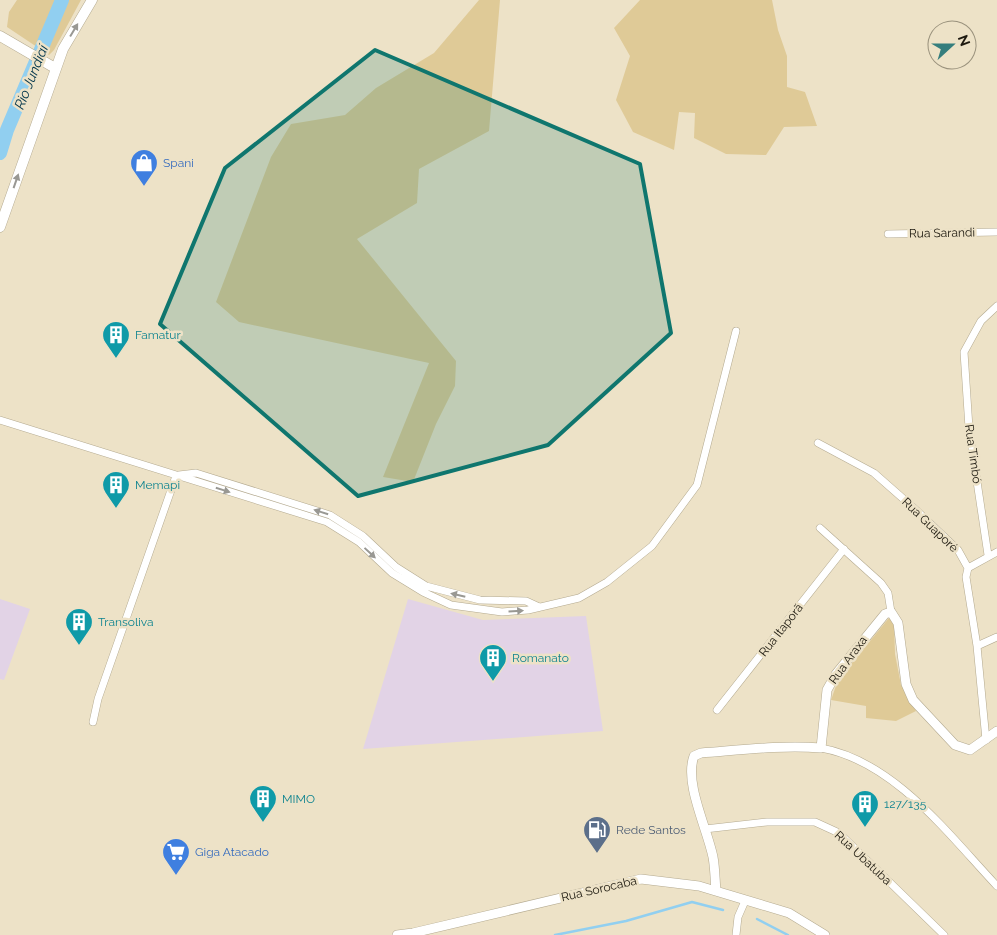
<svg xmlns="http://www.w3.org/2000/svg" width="997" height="935" viewBox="0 0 997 935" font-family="Raleway,sans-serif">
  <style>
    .industrial { fill: #e2d3e6 }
    .green { fill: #dfca97 }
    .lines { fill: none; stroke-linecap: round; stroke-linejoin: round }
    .stream { stroke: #91cff0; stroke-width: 2.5 }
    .river { stroke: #91cff0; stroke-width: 14 }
    .street-casing { stroke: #b4aa90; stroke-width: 8 }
    .secondary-casing { stroke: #b4aa90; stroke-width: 10 }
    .primary-casing { stroke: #b4aa90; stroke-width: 11 }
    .street { stroke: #fff; stroke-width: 7 }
    .secondary { stroke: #fff; stroke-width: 9 }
    .primary { stroke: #fff; stroke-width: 10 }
    .oneway { fill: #999893 }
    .marked { fill: #0f766e; fill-opacity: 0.2; stroke: #0f766e; stroke-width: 4; stroke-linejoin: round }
    .labels { text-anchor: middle; stroke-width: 5; stroke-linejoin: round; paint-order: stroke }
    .shop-label { font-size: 12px; fill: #366cbe; stroke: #ede2c7; text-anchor: start }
    .street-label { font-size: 12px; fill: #1d190f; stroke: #ede2c7 }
    .culture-label { font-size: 12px; fill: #0d838f; stroke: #ede2c7; text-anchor: start }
    .service-label { font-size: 12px; fill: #4e5e75; stroke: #ede2c7; text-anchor: start }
    .water-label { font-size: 14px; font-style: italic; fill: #00354b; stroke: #ede2c7 }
  </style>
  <rect width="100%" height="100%" fill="#ede2c7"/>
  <path class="industrial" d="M 0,599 L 30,609 L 4,680 L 0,679 Z
    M 408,599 L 483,620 L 586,616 L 603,731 L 363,749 Z"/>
  <path class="green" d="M 17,0 L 81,0 L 54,50 L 49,55 L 7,27 L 9,12 Z
    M 479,0 L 500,0 L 489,131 L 419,169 L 417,203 L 357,239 L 456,361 L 455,386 L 436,424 L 413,482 L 383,477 L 429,363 L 239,322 L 216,302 L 271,157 L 291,124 L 345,115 L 376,88 L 434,53 Z
    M 640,0 L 772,0 L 778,30 L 787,56 L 787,87 L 805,92 L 817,126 L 784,127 L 766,155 L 726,154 L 694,138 L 695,113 L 679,112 L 674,150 L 633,132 L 616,100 L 630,56 L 614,28 Z
    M 889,618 L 894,622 L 895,654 L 901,685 L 916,711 L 896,721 L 866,718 L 866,706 L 831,700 L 838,680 Z"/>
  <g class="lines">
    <path class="stream" d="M 757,919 L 788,935
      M 555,935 L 626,921 L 692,902 L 723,910"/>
    <path class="river" d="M 0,153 L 7,130 L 62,0"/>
    <defs>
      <path id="street" d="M 888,234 L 997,232
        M 0,420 L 327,522 L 359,542 L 392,573 L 423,592 L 451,605 L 502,612 L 528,610 L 579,598 L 607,582 L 652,546 L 697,485 L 736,331
        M 818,443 L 874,473 L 916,510 L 958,550 L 968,568 L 966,577 L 977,646 L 986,740
        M 179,475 L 196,473 L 330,515 L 363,536 L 396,567 L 426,586 L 480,600 L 526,601 L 539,607
        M 820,528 L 881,583 L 888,593 L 891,612
        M 988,555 L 969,428 L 964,352 L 981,321 L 997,306
        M 968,568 L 997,552
        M 977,646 L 997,637
        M 717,710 L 844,549
        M 93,722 L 98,699 L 176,476
        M 821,748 C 894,761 948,834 997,886
        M 705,829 L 767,822 L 815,822 L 839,833 L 944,935
        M 736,935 L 738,917 L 745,901"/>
      <path id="secondary" d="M 716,891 C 715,880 715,868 713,857 C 707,828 684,783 694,756 L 701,753 C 741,750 781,745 821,748 L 827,690 L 836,674 L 885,614 L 891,612 L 898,623 L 906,684 L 913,700 L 955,745 L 970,750 L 997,731
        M 397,935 L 413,933 L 641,879 L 699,886 L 789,913 L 825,935"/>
      <path id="primary" d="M 0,36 L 55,68
        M 0,227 L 63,49 L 92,0"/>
    </defs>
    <use href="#street" class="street-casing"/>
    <use href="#secondary" class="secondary-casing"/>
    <use href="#primary" class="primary-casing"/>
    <use href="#street" class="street"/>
    <use href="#secondary" class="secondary"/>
    <use href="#primary" class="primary"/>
  </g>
  <defs><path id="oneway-solid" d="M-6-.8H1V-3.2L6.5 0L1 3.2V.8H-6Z" transform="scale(1.25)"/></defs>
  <g class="oneway">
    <use href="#oneway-solid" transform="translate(74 30) rotate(-59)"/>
    <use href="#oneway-solid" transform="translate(16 181) rotate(-71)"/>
    <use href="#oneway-solid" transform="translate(223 490) rotate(17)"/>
    <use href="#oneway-solid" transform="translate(321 512) rotate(-163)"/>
    <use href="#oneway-solid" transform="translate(370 553) rotate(43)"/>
    <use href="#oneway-solid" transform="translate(458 595) rotate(-167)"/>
    <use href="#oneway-solid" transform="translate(516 611) rotate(-4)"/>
  </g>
  <path class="marked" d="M 375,50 L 640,164 L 671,333 L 548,445 L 358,496 L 160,324 L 225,168 Z"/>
  <defs>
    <symbol id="shop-pin" viewBox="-11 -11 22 30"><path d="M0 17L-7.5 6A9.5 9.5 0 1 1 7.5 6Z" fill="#3f7fe0" stroke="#ede2c7"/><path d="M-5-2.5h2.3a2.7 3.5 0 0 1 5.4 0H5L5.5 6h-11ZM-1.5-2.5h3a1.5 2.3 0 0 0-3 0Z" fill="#fff"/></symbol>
    <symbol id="building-pin" viewBox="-11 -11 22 30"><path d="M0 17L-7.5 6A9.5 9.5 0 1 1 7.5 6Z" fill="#0f9aa8" stroke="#ede2c7"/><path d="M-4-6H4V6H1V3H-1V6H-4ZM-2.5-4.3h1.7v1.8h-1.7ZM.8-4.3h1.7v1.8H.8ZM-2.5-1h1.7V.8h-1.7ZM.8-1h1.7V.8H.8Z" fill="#fff"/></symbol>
    <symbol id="fuel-pin" viewBox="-11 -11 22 30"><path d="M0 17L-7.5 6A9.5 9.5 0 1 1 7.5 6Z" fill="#5c6f8a" stroke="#ede2c7"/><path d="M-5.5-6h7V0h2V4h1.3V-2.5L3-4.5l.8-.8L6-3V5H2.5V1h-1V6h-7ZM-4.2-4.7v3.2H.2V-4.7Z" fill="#fff"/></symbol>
    <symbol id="supermarket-pin" viewBox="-11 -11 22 30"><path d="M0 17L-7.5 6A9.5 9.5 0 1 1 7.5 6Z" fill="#3f7fe0" stroke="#ede2c7"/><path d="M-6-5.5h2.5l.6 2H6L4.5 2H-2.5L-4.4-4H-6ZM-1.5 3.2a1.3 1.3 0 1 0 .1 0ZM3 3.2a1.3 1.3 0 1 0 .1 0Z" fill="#fff"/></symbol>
  </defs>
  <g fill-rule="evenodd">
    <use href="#shop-pin" x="128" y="147" width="32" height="43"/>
    <use href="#building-pin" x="100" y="319" width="32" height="43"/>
    <use href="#building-pin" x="100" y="469" width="32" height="43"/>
    <use href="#building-pin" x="63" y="606" width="32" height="43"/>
    <use href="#building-pin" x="477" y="642" width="32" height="43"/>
    <use href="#building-pin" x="247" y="783" width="32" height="43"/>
    <use href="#building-pin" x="849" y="788" width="32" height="43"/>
    <use href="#fuel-pin" x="581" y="814" width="32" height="43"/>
    <use href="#supermarket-pin" x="160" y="836" width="32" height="43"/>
  </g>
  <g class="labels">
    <g class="shop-label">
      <text x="163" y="167">Spani</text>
      <text x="195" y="856">Giga Atacado</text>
    </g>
    <g class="street-label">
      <text transform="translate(942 233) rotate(-1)" y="4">Rua Sarandi</text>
      <text transform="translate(973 454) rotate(82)" y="4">Rua Timbó</text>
      <text transform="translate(930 525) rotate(44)" y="4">Rua Guaporé</text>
      <text transform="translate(781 630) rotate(-52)" y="4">Rua Itaporã</text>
      <text transform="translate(848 660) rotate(-54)" y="4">Rua Araxa</text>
      <text transform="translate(863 858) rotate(43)" y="4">Rua Ubatuba</text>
      <text transform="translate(599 889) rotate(-13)" y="4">Rua Sorocaba</text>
    </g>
    <g class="culture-label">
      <text x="135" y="339">Famatur</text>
      <text x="135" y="489">Memapi</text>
      <text x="98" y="626">Transoliva</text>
      <text x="512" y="662">Romanato</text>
      <text x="282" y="803">MIMO</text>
      <text x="884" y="808">127/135</text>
    </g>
    <g class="service-label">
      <text x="616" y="834">Rede Santos</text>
    </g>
    <g class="water-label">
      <text transform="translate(31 77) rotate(-68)" y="5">Rio Jundiaí</text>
    </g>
  </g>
  <g transform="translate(952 45) rotate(69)"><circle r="24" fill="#ede2c7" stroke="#9a927d"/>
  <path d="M0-4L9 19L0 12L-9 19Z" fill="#357e7d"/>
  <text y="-8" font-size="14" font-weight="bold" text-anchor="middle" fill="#1d190f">N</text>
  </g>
</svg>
